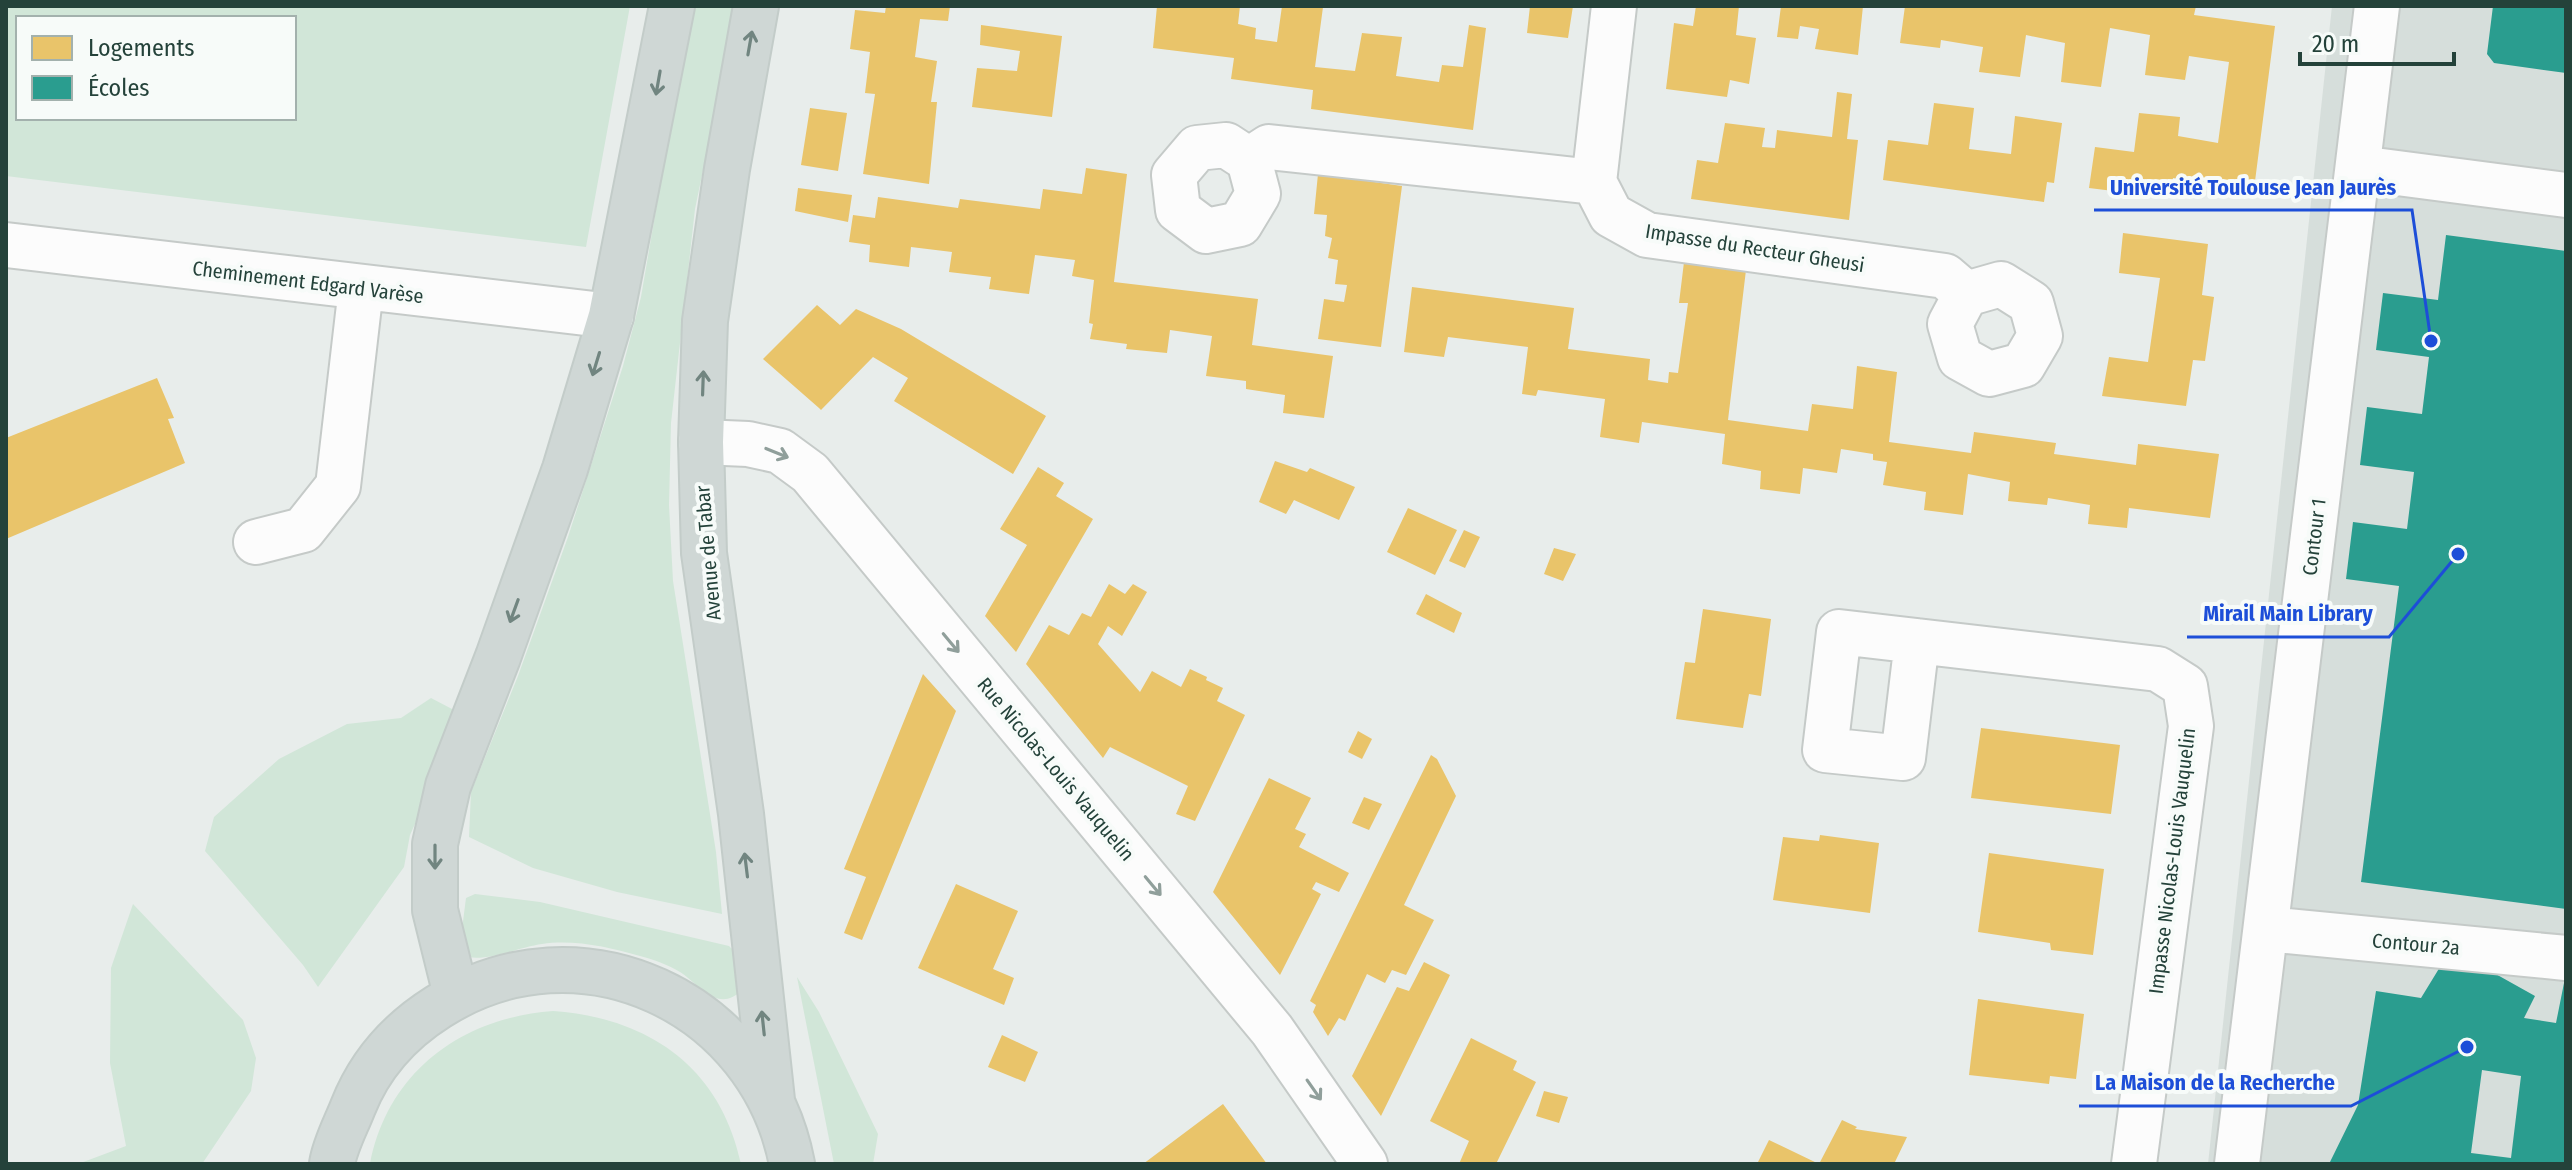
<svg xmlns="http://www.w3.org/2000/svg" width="2572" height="1170" viewBox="0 0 2572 1170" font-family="'Fira Sans Condensed',sans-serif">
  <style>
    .built { fill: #d6dedb }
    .green { fill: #d1e6d8; fill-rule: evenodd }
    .homes { fill: #e9c46a }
    .schools { fill: #2a9d8f; fill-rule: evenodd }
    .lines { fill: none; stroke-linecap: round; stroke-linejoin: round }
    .minor-casing { stroke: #c5cac8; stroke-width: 48 }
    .major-casing { stroke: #c3ccc9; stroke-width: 48 }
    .minor { stroke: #fcfcfc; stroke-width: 44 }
    .major { stroke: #cfd7d5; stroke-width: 44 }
    .oneway { stroke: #718580 }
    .oneway2 { stroke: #909f9b }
    .labels { text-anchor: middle; stroke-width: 8; stroke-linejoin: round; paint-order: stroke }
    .street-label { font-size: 20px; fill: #24423a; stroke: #f7fbf9 }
    .leader { fill: none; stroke: #1d4ed8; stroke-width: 3 }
    .callout-dot { fill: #1d4ed8; stroke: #f7fbf9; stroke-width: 3 }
    .callout-label { font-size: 22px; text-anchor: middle; font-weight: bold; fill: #1d4ed8; stroke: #f7fbf9; stroke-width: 8; stroke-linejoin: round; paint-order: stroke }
  </style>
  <rect width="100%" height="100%" fill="#e8edeb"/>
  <path class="built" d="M 2332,6 L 2566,6 L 2566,1164 L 2208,1164 Z"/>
  <path class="green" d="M 6,6 L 630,6 L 586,247 L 6,176 ZM 18,18 L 294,18 L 294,118 L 18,118 Z
    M 691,6 L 737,6 L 695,209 L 671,423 L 669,505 L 673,581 L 716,852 L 722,914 L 617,892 L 533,868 L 469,837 L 471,792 L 518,676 L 568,537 L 623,366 L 641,297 Z
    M 431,698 L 452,709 L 456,733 L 410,835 L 404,867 L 318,987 L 303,965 L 205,851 L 214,817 L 279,759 L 347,724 L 401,718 Z
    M 475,894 L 540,902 L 729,946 L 738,955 L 742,990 C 718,1014 700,985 680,972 C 669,965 652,959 640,956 C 610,947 572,939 542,944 C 520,947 488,961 469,957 L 461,937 L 466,898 Z
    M 133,904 L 243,1020 L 256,1058 L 251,1091 L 202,1164 L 78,1164 L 126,1146 L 110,1063 L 111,968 Z
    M 797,977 L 819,1012 L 878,1134 L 873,1164 L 834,1164 Z
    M 553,1011 C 648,1018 720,1066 741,1164 L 370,1164 C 388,1071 462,1018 553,1011 Z"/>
  <path class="homes" d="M 886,6 L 950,6 L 948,21 L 920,19 L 915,57 L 937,61 L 931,102 L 937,102 L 929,184 L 863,174 L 875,94 L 865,93 L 870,52 L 850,49 L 855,10 L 885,13 Z
    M 1157,6 L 1240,6 L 1238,24 L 1256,28 L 1255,39 L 1277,42 L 1282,6 L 1323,7 L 1315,67 L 1355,71 L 1362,33 L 1402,37 L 1396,76 L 1439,82 L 1442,65 L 1463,67 L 1469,25 L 1486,28 L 1473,130 L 1311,109 L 1313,90 L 1231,79 L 1234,58 L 1153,48 Z
    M 1530,6 L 1573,6 L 1568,38 L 1527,33 Z
    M 1696,6 L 1739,6 L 1736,35 L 1756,38 L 1749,84 L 1730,80 L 1727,97 L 1666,89 L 1674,23 L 1693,26 Z
    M 1781,6 L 1863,6 L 1858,55 L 1815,49 L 1819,29 L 1800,26 L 1798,39 L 1777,37 Z
    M 1905,6 L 2196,6 L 2194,15 L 2275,26 L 2254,189 L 2173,178 L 2170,198 L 2089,188 L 2095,147 L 2134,152 L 2139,113 L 2180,117 L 2178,136 L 2218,143 L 2229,62 L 2189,56 L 2185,80 L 2145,75 L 2150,35 L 2110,28 L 2101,87 L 2061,82 L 2065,43 L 2026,35 L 2020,77 L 1979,72 L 1983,47 L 1941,40 L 1940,48 L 1900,43 Z
    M 981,25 L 1062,36 L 1052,117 L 972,107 L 977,68 L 1017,71 L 1020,51 L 980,45 Z
    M 1837,92 L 1852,94 L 1847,139 L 1858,140 L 1849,220 L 1691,199 L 1697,160 L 1718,163 L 1725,123 L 1765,128 L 1762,147 L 1775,148 L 1777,130 L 1832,137 Z
    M 1934,103 L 1974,108 L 1969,149 L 2011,154 L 2015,116 L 2062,123 L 2054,183 L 2047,182 L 2044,202 L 1883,180 L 1888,140 L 1928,145 Z
    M 810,108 L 847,113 L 838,171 L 801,165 Z
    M 1086,168 L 1127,174 L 1114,282 L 1258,299 L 1252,345 L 1333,356 L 1324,418 L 1283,413 L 1285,395 L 1246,389 L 1246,381 L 1206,376 L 1212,336 L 1170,330 L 1167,353 L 1126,349 L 1127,344 L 1090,339 L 1093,324 L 1089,323 L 1094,280 L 1072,276 L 1075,260 L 1035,255 L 1029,294 L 989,289 L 991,277 L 949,272 L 952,252 L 911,247 L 909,267 L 869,262 L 870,245 L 849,242 L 853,215 L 875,218 L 878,197 L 958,208 L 960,199 L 1040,209 L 1043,189 L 1082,194 Z
    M 1318,174 L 1402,186 L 1381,347 L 1318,339 L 1324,299 L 1344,302 L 1347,285 L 1335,284 L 1338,260 L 1328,258 L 1332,238 L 1325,236 L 1327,215 L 1314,214 Z
    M 798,188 L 852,195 L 848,222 L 795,211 Z
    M 2123,233 L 2208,244 L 2202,295 L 2214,297 L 2205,361 L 2193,360 L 2186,406 L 2102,396 L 2109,357 L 2148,362 L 2160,278 L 2119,273 Z
    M 1684,262 L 1746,270 L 1728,420 L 1808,431 L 1812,404 L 1853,409 L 1857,366 L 1897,372 L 1889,442 L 1971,453 L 1974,432 L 2056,443 L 2054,454 L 2136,465 L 2138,444 L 2219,454 L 2210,518 L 2129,508 L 2127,528 L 2088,524 L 2090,505 L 2048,498 L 2047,505 L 2008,501 L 2010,482 L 1968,474 L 1963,515 L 1924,510 L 1926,492 L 1883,485 L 1887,462 L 1873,460 L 1873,454 L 1841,449 L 1837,473 L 1803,468 L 1800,494 L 1760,489 L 1761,471 L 1722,464 L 1725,434 L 1642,422 L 1639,443 L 1600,437 L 1605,399 L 1538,390 L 1536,396 L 1522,394 L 1528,347 L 1448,337 L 1444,357 L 1404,352 L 1412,287 L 1574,308 L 1568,349 L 1650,359 L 1648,380 L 1668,383 L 1669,372 L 1678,373 L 1688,303 L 1679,303 Z
    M 817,305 L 840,325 L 856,309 L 901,329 L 1046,416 L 1013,474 L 894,401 L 908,378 L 873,357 L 821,410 L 819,408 L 763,359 Z
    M 157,378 L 174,418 L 168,419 L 185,463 L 6,539 L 6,438 Z
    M 1275,461 L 1307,472 L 1310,468 L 1355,487 L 1339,520 L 1294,500 L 1286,514 L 1259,502 Z
    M 1038,467 L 1064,483 L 1056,496 L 1093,519 L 1016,652 L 985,616 L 1027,545 L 1000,529 Z
    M 1408,508 L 1457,530 L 1435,575 L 1387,552 Z
    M 1464,530 L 1480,537 L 1465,568 L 1449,561 Z
    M 1554,548 L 1576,554 L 1563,581 L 1544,574 Z
    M 1109,584 L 1125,594 L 1133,584 L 1147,592 L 1122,636 L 1108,626 L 1098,644 L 1140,692 L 1152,671 L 1181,687 L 1190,669 L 1207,677 L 1206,680 L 1223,688 L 1217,701 L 1245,715 L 1195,821 L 1176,814 L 1188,786 L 1110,747 L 1103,758 L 1026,664 L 1049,625 L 1069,635 L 1082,613 L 1091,617 Z
    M 1426,594 L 1462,613 L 1454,633 L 1416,614 Z
    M 1703,609 L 1771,619 L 1761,696 L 1749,694 L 1743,728 L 1676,719 L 1685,662 L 1695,663 Z
    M 923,674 L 956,711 L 862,940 L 844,933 L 866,877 L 844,869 Z
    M 1981,728 L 2120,745 L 2111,814 L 1971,798 Z
    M 1358,731 L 1372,739 L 1362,759 L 1348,752 Z
    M 1431,755 L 1437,759 L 1456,796 L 1404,905 L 1434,920 L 1406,975 L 1392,970 L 1385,983 L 1367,974 L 1345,1021 L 1339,1018 L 1328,1036 L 1313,1012 L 1316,1005 L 1310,1001 Z
    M 1269,778 L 1311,798 L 1295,829 L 1306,834 L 1299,847 L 1349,873 L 1339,892 L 1316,882 L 1312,889 L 1321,894 L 1280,975 L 1213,892 Z
    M 1364,797 L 1382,804 L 1369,830 L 1352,823 Z
    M 1820,835 L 1879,843 L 1870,913 L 1773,900 L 1783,837 L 1819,841 Z
    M 1989,853 L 2104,869 L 2093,955 L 2051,950 L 2050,943 L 1978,932 Z
    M 956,884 L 1018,911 L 993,969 L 1014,978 L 1004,1005 L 918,968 Z
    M 1424,962 L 1450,975 L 1381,1116 L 1352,1076 L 1397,987 L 1409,991 Z
    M 1978,999 L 2084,1014 L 2076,1079 L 2050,1076 L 2049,1084 L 1969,1075 Z
    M 1002,1035 L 1038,1052 L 1025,1082 L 988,1067 Z
    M 1471,1038 L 1517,1061 L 1513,1070 L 1536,1082 L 1496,1164 L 1459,1164 L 1469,1141 L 1430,1121 Z
    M 1544,1091 L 1568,1097 L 1559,1123 L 1536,1116 Z
    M 1223,1104 L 1267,1164 L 1143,1164 Z
    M 1842,1120 L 1857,1127 L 1855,1129 L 1907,1137 L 1894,1164 L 1819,1164 Z
    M 1769,1140 L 1819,1164 L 1757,1164 Z"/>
  <path class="schools" d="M 2493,6 L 2566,6 L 2566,73 L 2494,63 L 2487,54 Z
    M 2446,235 L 2566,251 L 2566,909 L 2361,882 L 2399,586 L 2346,579 L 2353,522 L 2407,529 L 2414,472 L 2360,465 L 2367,407 L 2422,414 L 2429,357 L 2376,350 L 2383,293 L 2438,300 Z
    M 2451,949 L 2535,996 L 2524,1018 L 2556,1023 L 2566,973 L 2566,1164 L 2329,1164 L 2358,1105 L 2376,991 L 2421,998 ZM 2482,1070 L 2521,1076 L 2511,1158 L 2471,1153 Z"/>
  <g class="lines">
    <defs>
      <path id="minor" d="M 1614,6 L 1594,182 L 1611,215 L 1647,235 L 1945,276 L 1966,294
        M 1226,145 L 1249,160 L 1258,194 L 1240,224 L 1206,231 L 1178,210 L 1174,175 L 1197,148 Z
        M 1249,160 L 1269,147 L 1594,182
        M 2359,168 L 2566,195
        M 6,245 L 611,316
        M 2001,284 L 2031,303 L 2040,336 L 2023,365 L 1989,374 L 1960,358 L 1950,324 L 1966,294 Z
        M 701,442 L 748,444 L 780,451 L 810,473 L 1272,1030 L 1365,1164
        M 256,542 L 303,530 L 338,486 L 361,288
        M 1917,641 L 1903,758 L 1825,750 L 1839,632 L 2158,669 L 2185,686 L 2191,726 L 2134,1164
        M 2266,929 L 2566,958
        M 2237,1164 L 2377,6"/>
      <path id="major" d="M 756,6 L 727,169 L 705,321 L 701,442 L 704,553 L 741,814 L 772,1100
        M 456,995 L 435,910 L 435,844 L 448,786 L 498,657 L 565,469 L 611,316 L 672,6
        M 332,1164 C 335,1145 346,1125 353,1107 C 370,1064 400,1031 438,1007 C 580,916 761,1002 792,1164"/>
    </defs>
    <use href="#minor" class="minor-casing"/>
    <use href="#major" class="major-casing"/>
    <use href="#minor" class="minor"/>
    <use href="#major" class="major"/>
  </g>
  <defs><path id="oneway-shaft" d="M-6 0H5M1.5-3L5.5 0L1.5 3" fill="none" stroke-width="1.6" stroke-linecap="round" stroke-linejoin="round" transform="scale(2)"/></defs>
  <g class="oneway">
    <use href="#oneway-shaft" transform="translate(750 43) rotate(-80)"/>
    <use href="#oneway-shaft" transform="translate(658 83) rotate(100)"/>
    <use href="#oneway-shaft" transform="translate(596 364) rotate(107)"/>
    <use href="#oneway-shaft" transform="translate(703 383) rotate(-88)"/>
    <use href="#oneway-shaft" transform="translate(514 611) rotate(110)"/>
    <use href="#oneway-shaft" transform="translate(435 857) rotate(90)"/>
    <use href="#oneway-shaft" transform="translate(746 865) rotate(-97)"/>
    <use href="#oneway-shaft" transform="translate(763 1023) rotate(-96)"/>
  </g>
  <g class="oneway2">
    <use href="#oneway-shaft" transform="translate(777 453) rotate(22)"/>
    <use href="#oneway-shaft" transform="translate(951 643) rotate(50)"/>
    <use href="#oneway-shaft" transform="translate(1153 886) rotate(50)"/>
    <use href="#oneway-shaft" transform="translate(1314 1090) rotate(55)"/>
  </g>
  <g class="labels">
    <g class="street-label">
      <text transform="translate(1755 248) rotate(9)" y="7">Impasse du Recteur Gheusi</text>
      <text transform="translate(308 282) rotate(7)" y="7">Cheminement Edgard Varèse</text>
      <text transform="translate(2314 537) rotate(-83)" y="7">Contour 1</text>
      <text transform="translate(708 553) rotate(-95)" y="7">Avenue de Tabar</text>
      <text transform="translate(1056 769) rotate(50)" y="7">Rue Nicolas-Louis Vauquelin</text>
      <text transform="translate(2172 861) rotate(-83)" y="7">Impasse Nicolas-Louis Vauquelin</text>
      <text transform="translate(2416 944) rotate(5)" y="7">Contour 2a</text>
    </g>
  </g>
  <path class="leader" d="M2431 341L2412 210H2094M2458 554L2389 637H2187M2467 1047L2351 1106H2079"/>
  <g class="callout-dot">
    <circle cx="2431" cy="341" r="8"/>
    <circle cx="2458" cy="554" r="8"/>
    <circle cx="2467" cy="1047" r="8"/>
  </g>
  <g class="callout-label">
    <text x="2253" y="195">Université Toulouse Jean Jaurès</text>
    <text x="2288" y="621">Mirail Main Library</text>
    <text x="2215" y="1090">La Maison de la Recherche</text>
  </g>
  <rect width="2572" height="1170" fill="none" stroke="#24423a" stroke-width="16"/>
  <rect x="16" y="16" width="280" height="104" fill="#f7fbf9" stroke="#a3b1ad" stroke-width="2"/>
  <rect x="32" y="36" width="40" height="24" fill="#e9c46a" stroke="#a3b1ad" stroke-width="2"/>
  <text x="88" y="56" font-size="24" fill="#24423a">Logements</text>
  <rect x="32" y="76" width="40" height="24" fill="#2a9d8f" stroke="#a3b1ad" stroke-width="2"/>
  <text x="88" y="96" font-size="24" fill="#24423a">Écoles</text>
  <path d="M2300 52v12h154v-12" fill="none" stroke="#24423a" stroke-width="4"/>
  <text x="2312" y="52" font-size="24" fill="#24423a" stroke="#f7fbf9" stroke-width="6" paint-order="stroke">20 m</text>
</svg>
